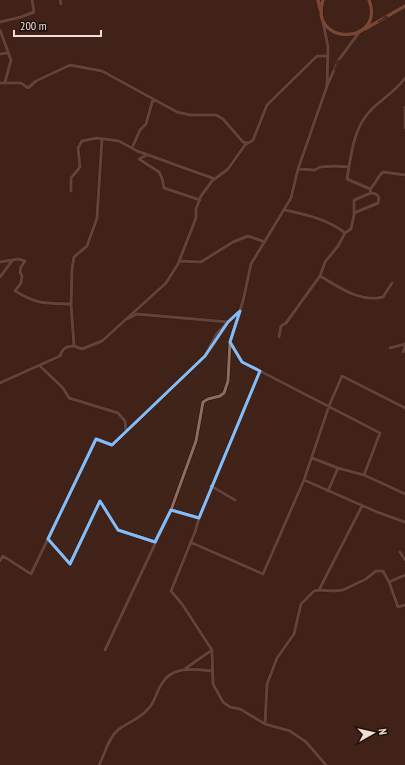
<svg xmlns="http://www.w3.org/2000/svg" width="405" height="765" viewBox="0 0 405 765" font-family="'PT Sans Narrow',sans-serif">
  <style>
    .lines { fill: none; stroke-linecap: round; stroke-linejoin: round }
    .minor-casing { stroke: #260b03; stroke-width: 4 }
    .major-casing { stroke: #260b03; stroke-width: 4.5 }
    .minor { stroke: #8f6c60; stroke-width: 3 }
    .major { stroke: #bf7257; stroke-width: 3.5 }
    .oneway { fill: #5e382a }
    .oneway2 { fill: #402c25 }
    .marked { fill: none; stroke: #81bdfa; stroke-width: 3; stroke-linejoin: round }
  </style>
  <rect width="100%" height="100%" fill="#402319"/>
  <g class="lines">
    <defs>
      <path id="minor" d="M 60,0 L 61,4
        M 0,22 L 21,17 L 34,12 L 32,0
        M 323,22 L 328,47 L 327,86 L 338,61 L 360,31
        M 0,30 L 11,60 L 5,82
        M 0,54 L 8,53
        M 0,83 L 21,83 L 28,88 L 36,81 L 70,65 L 102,71 L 177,112 L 190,115 L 216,115 L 223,119 L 243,142 L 247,143
        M 405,107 L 405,128
        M 102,139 L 97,218 L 87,246 L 74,257 L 72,269 L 71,304 L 74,346 L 82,349 L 102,341 L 166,283 L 178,264 L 196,218 L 196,209 L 201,196 L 212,181 L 228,169 L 245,145 L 253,140 L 267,105 L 317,56 L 328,56
        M 132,148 L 140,130 L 146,124 L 153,99
        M 147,155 L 139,159 L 159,172 L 162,178 L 164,188 L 200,200
        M 298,169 L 315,170 L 320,167 L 335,166 L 349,167
        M 370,189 C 376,184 377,177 383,172 L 405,175
        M 71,191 L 71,178 L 80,167 L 78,148 L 82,141 L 97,138 L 119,141 L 137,151 L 215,179
        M 354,213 L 378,203 L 379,197 L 376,194 L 371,193
        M 345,233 L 351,229 L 354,215 L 354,200 L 371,193 L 370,189 L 347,179 C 351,156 353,128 371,110 C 382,99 397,90 405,78
        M 179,261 L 201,262 L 233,242 L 248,236 L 265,242
        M 0,262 L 18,259 L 25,261 L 21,267 L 20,272 L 22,276 L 21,283 L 15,291 C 38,305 46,303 71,304
        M 320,276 C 339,287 360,303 383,297 L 392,283
        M 0,277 L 12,261
        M 127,319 L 137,314 L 228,322
        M 279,337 L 281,326 L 286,323 L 320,276 L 325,262 L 338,246 L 345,233 C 328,219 307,215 285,210
        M 390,348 L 405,344
        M 403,352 L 405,346
        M 40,366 L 63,388 L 69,398 L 118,413 L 125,421 L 126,431
        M 260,371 L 380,433 L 364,475
        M 0,383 L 60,356 C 63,348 66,346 74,346
        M 405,408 L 342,376 L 329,406 L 304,480 L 377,512 L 405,522
        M 312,458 L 338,468 L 328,491
        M 338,468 L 364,475 L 405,494
        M 211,486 L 235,500
        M 171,510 L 199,518 L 195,532 L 171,591 L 182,604 L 212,650 L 213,684 L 223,702 L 230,707 L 240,709 L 265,724 L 290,731 L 306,742 L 326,765
        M 199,518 L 260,371 L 242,362 L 230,342
        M 48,539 L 70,564 L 100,501 L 118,530 L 155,542
        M 190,542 L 263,574 L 304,480
        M 400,552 L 405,560
        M 0,561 L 3,556 L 31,574 L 96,439 L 112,445 L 205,356 L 217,333 L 238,312
        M 389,582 L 405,575
        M 319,590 L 362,506
        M 105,650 L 171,510 L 196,441 L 203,402 L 208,399 L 220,396 L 224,393 L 228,381 L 230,342 L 243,301 L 251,264 L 291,198 L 298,169 L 327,86
        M 186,668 L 212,650
        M 265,724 L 267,684 L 277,658 L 294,634 L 301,604 L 314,591 L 319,590 L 334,591 L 343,590 L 366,579 L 376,571 L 383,571 L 389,582 L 398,607 L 405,605
        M 99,765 C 105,754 108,738 118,730 C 128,722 140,719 148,709 C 155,702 156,693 161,685 C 171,665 195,669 213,671"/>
      <path id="major" d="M 318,0 L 320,9
        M 323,0 C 308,47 386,45 369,0
        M 365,29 L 405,6"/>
    </defs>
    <use href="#minor" class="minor-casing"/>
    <use href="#major" class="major-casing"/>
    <use href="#minor" class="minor"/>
    <use href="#major" class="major"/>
  </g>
  <defs><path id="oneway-solid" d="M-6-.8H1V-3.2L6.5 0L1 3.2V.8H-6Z"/></defs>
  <use class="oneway" href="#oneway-solid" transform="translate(383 19) rotate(-31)"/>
  <use class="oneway2" href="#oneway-solid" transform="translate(337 65) rotate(-64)"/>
  <path d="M0 0H405V765H0ZM 240,311 L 230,342 L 242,362 L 260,371 L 199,518 L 171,510 L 155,542 L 118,530 L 100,501 L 70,564 L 48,539 L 96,439 L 112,445 L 205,356 L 228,322 Z" fill="#402319" fill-opacity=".55" fill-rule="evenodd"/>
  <path class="marked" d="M 240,311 L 230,342 L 242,362 L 260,371 L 199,518 L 171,510 L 155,542 L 118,530 L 100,501 L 70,564 L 48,539 L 96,439 L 112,445 L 205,356 L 228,322 Z"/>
  <g transform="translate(373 733) rotate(82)" stroke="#1e110c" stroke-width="3" paint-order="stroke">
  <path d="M0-3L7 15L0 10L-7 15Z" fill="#f1ddd6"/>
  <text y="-6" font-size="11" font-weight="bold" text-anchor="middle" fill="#f1ddd6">N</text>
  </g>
  <path d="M14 30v6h87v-6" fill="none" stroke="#f1ddd6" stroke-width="2"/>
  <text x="20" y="30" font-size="12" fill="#f1ddd6" stroke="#1e110c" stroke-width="3" paint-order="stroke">200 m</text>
</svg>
